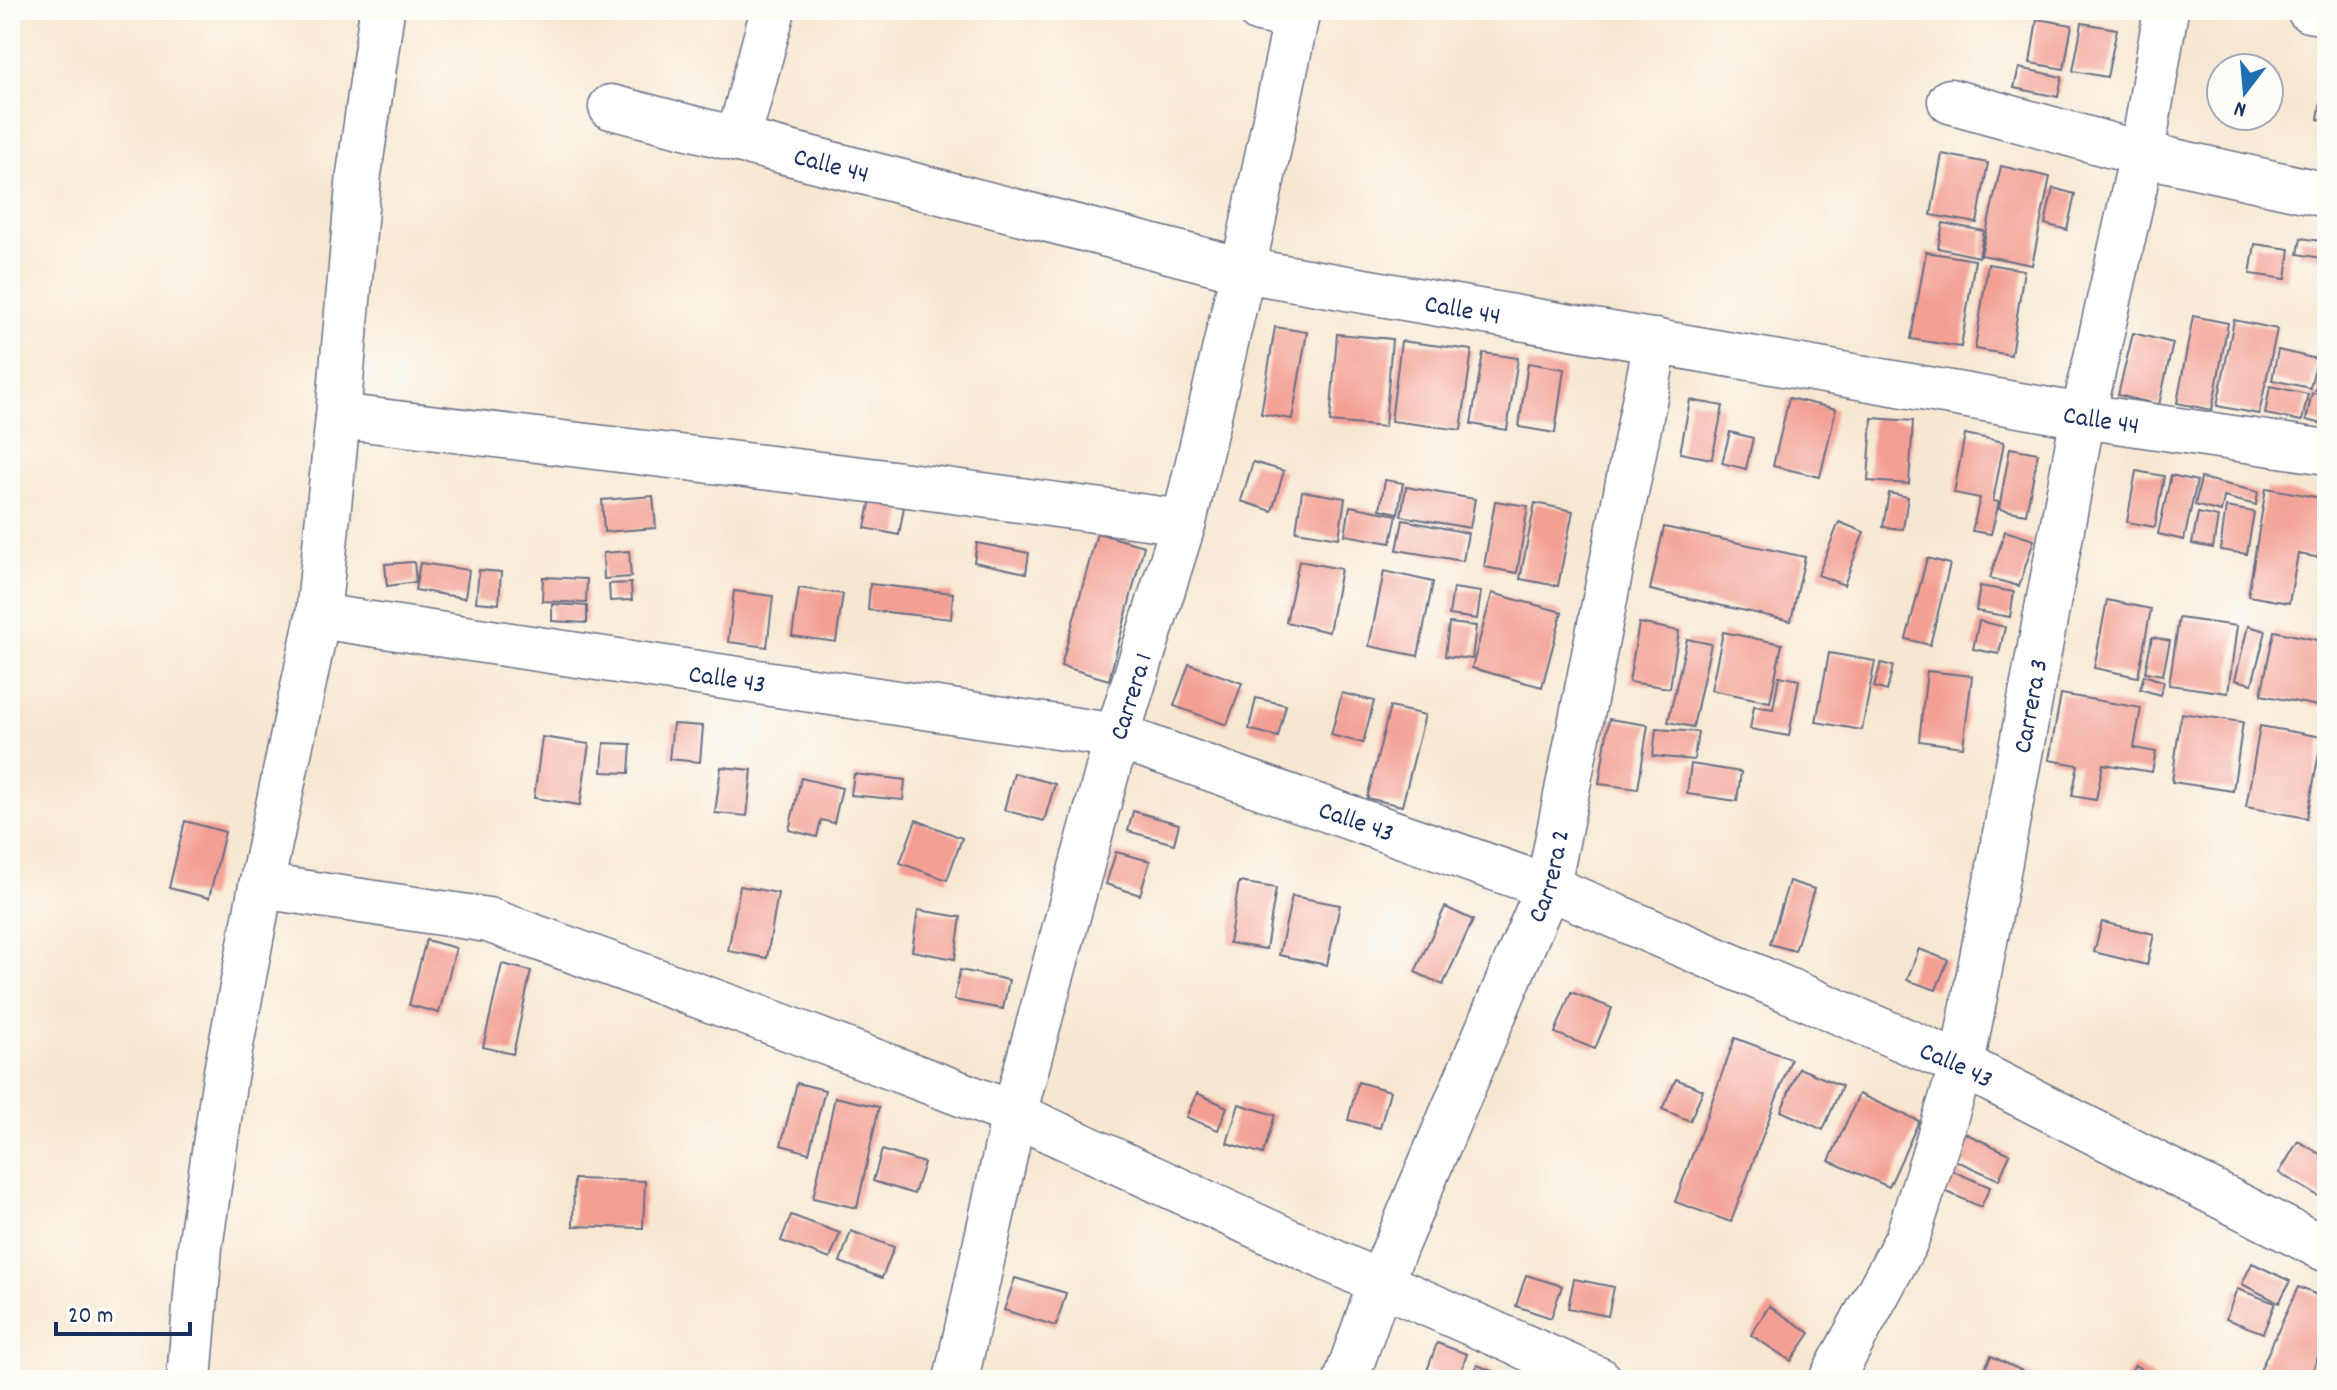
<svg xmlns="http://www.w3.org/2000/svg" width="2337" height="1390" viewBox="0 0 2337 1390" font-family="Dekko,sans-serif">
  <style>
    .building { fill: #f39f93 }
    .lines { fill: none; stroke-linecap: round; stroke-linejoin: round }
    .minor-casing { stroke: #686f86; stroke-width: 47 }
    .minor { stroke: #fff; stroke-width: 44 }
    .labels { text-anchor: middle; stroke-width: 6; stroke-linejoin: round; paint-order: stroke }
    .street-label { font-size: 26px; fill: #1b2f5e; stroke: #fdfcf7 }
  </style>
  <rect width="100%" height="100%" fill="#fdfcf7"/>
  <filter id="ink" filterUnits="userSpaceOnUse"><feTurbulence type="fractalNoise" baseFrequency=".0125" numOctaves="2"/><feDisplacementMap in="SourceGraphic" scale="16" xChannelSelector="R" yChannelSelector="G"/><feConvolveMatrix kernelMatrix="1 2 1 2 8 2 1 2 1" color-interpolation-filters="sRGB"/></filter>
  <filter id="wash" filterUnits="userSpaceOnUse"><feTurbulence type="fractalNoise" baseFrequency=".006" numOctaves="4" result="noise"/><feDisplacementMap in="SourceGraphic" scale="32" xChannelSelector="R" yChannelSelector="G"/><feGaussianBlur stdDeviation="1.8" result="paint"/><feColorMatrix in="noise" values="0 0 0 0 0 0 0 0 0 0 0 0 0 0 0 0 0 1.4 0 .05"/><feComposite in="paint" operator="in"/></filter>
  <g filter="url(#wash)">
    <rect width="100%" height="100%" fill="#f7e7d1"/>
    <g id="blocks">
      <path class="building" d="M 2037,19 L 2072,25 L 2064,69 L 2030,63 Z
        M 2082,23 L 2117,29 L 2107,77 L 2073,71 Z
        M 2019,68 L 2062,77 L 2058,97 L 2014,88 Z
        M 2325,74 L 2327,74 L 2327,120 L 2318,119 Z
        M 1942,154 L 1988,163 L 1977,223 L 1931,215 Z
        M 2001,166 L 2050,177 L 2032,265 L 1981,255 Z
        M 2053,188 L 2075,194 L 2067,230 L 2045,224 Z
        M 1943,223 L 1984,231 L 1979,257 L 1938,248 Z
        M 2301,238 L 2327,242 L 2327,259 L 2298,254 Z
        M 2255,244 L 2290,249 L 2286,279 L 2250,274 Z
        M 1926,252 L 1975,260 L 1961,347 L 1911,339 Z
        M 1988,264 L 2024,270 L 2011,355 L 1975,349 Z
        M 2193,316 L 2228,323 L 2212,410 L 2177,403 Z
        M 2234,320 L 2277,329 L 2259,414 L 2217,406 Z
        M 1275,327 L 1307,332 L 1292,419 L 1261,414 Z
        M 2133,333 L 2173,343 L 2159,405 L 2118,395 Z
        M 1337,334 L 1392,339 L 1385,427 L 1330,422 Z
        M 1401,341 L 1472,350 L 1461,430 L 1391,421 Z
        M 2278,350 L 2317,359 L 2310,388 L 2272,380 Z
        M 1483,353 L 1518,358 L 1507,430 L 1471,424 Z
        M 2322,359 L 2327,360 L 2327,393 L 2315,390 Z
        M 1528,363 L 1564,369 L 1555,433 L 1519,427 Z
        M 2270,386 L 2308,394 L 2302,421 L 2265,414 Z
        M 2312,393 L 2327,396 L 2327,425 L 2306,420 Z
        M 1789,398 L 1836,409 L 1820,477 L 1773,466 Z
        M 1690,400 L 1723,406 L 1712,459 L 1680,453 Z
        M 1872,418 L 1913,421 L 1909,484 L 1868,481 Z
        M 1730,432 L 1753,438 L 1746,469 L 1722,463 Z
        M 1965,434 L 2004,442 L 1993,501 L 1999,502 L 1991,534 L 1972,531 L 1980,498 L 1954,493 Z
        M 2010,448 L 2038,453 L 2026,514 L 1999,509 Z
        M 1253,462 L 1284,471 L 1272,511 L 1241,501 Z
        M 2136,471 L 2164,476 L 2155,527 L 2127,522 Z
        M 2171,475 L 2197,481 L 2184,540 L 2158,534 Z
        M 2201,478 L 2258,492 L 2256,505 L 2224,497 L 2221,512 L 2195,505 Z
        M 1385,480 L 1403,483 L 1398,513 L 1380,509 Z
        M 1406,487 L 1475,499 L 1470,528 L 1401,516 Z
        M 2266,488 L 2327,499 L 2327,559 L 2298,554 L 2289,603 L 2248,596 Z
        M 873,489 L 906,495 L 899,535 L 865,528 Z
        M 1302,491 L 1345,498 L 1339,538 L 1296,531 Z
        M 1889,493 L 1908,497 L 1903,529 L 1883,527 Z
        M 653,496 L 656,528 L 604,532 L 602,500 Z
        M 1495,501 L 1528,506 L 1517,573 L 1484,567 Z
        M 1535,503 L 1573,511 L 1558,586 L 1520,579 Z
        M 1350,506 L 1397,515 L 1391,543 L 1345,535 Z
        M 2226,507 L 2254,512 L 2247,554 L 2220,550 Z
        M 2198,513 L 2218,517 L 2213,548 L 2192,544 Z
        M 1403,520 L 1468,533 L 1463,561 L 1397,550 Z
        M 1839,522 L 1864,532 L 1844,585 L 1818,575 Z
        M 1664,527 L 1805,557 L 1791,621 L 1650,590 Z
        M 2005,531 L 2034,540 L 2019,586 L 1990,578 Z
        M 1097,533 L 1144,546 L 1109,680 L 1061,666 Z
        M 977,543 L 1029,553 L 1026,573 L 974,562 Z
        M 629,551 L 631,577 L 604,579 L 603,553 Z
        M 1927,558 L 1950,564 L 1930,645 L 1906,639 Z
        M 1299,561 L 1341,569 L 1329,632 L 1286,622 Z
        M 414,562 L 416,582 L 387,586 L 385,564 Z
        M 420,563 L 469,570 L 465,598 L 415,590 Z
        M 479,570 L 501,572 L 499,604 L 476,602 Z
        M 1384,571 L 1433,582 L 1418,656 L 1369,646 Z
        M 543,577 L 587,579 L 586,603 L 542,601 Z
        M 631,583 L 632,600 L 610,601 L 609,584 Z
        M 870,584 L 953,593 L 951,619 L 868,610 Z
        M 1980,586 L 2014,592 L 2010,617 L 1976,611 Z
        M 799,588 L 843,594 L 836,642 L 792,636 Z
        M 1453,588 L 1481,592 L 1477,619 L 1449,615 Z
        M 734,591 L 773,596 L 767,647 L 728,642 Z
        M 1492,593 L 1562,612 L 1542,687 L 1472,668 Z
        M 2107,600 L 2151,609 L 2138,677 L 2094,668 Z
        M 552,604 L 587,606 L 587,623 L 552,621 Z
        M 2179,618 L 2237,626 L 2228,693 L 2169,685 Z
        M 1979,621 L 2005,627 L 1999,654 L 1973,649 Z
        M 1449,623 L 1476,626 L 1472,659 L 1445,656 Z
        M 1639,623 L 1679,631 L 1670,688 L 1629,682 Z
        M 2248,626 L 2266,631 L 2252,684 L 2235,680 Z
        M 2274,631 L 2327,642 L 2327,687 L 2323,707 L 2261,695 Z
        M 1723,632 L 1782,644 L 1770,702 L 1711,690 Z
        M 2152,637 L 2170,641 L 2163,675 L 2145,672 Z
        M 1687,639 L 1711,644 L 1693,727 L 1668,722 Z
        M 1829,653 L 1875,661 L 1862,730 L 1816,722 Z
        M 1881,663 L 1893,666 L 1887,691 L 1874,687 Z
        M 1189,664 L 1242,683 L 1227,725 L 1174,706 Z
        M 1927,671 L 1972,676 L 1963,747 L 1919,741 Z
        M 2144,675 L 2164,682 L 2160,695 L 2140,689 Z
        M 1779,676 L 1799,680 L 1789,736 L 1750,729 L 1754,706 L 1773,709 Z
        M 1342,693 L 1374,701 L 1363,743 L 1331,735 Z
        M 2061,694 L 2141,708 L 2134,748 L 2156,752 L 2152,772 L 2103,764 L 2096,800 L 2072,796 L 2078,765 L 2049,760 Z
        M 1256,698 L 1286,705 L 1278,737 L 1249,729 Z
        M 1390,707 L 1425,715 L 1402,806 L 1367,798 Z
        M 2181,713 L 2243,722 L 2233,791 L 2172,782 Z
        M 1609,719 L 1648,725 L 1638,789 L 1599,784 Z
        M 673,724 L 703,726 L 700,762 L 669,759 Z
        M 2260,726 L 2322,737 L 2307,818 L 2246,807 Z
        M 1656,729 L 1698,732 L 1694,760 L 1653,756 Z
        M 542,737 L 589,744 L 580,805 L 534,798 Z
        M 604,743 L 631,744 L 629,773 L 602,772 Z
        M 1691,764 L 1741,772 L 1737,801 L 1687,794 Z
        M 721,767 L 752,770 L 747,816 L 715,813 Z
        M 1014,773 L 1055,784 L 1044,821 L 1004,810 Z
        M 854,774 L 905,780 L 903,800 L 851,795 Z
        M 801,778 L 842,788 L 834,823 L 821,820 L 817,837 L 789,830 Z
        M 1133,811 L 1179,824 L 1174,844 L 1128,831 Z
        M 916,820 L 962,838 L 947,880 L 900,863 Z
        M 185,821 L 225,832 L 209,898 L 169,888 Z
        M 1116,852 L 1150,861 L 1140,895 L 1106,884 Z
        M 1789,881 L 1814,889 L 1795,951 L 1770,944 Z
        M 1239,882 L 1276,888 L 1266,949 L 1229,943 Z
        M 740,886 L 778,893 L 767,958 L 728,951 Z
        M 1292,896 L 1340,905 L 1327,965 L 1279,955 Z
        M 1445,907 L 1473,920 L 1443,985 L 1415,972 Z
        M 918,910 L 961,917 L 955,959 L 912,951 Z
        M 2102,922 L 2154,934 L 2147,965 L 2094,952 Z
        M 426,940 L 456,948 L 439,1013 L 409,1005 Z
        M 1919,949 L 1948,960 L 1936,990 L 1907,980 Z
        M 502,964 L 531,971 L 513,1054 L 483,1047 Z
        M 960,970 L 1009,980 L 1003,1009 L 954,1000 Z
        M 1571,992 L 1612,1008 L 1595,1049 L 1555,1033 Z
        M 1735,1038 L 1791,1059 L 1731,1222 L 1675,1202 Z
        M 1799,1068 L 1842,1086 L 1823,1130 L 1781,1111 Z
        M 1676,1079 L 1703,1090 L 1690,1121 L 1662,1109 Z
        M 1358,1082 L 1390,1091 L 1380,1128 L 1348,1120 Z
        M 797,1083 L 825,1090 L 809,1153 L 781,1145 Z
        M 1197,1093 L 1227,1107 L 1218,1130 L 1186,1117 Z
        M 1859,1094 L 1919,1121 L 1889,1187 L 1829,1161 Z
        M 835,1097 L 879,1107 L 857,1208 L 813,1198 Z
        M 1239,1104 L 1275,1115 L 1263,1154 L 1227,1143 Z
        M 1960,1131 L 2010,1154 L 1999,1180 L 1948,1157 Z
        M 2298,1141 L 2327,1158 L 2327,1201 L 2279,1173 Z
        M 882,1150 L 924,1163 L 914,1194 L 873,1181 Z
        M 1948,1169 L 1990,1187 L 1981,1207 L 1940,1189 Z
        M 574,1179 L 645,1181 L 643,1228 L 573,1226 Z
        M 791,1215 L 840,1233 L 830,1259 L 781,1241 Z
        M 851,1231 L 894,1247 L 882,1278 L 840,1262 Z
        M 2252,1263 L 2290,1281 L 2279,1303 L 2242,1284 Z
        M 1526,1275 L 1562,1286 L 1551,1318 L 1516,1306 Z
        M 1015,1278 L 1066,1293 L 1056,1326 L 1004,1310 Z
        M 1574,1279 L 1614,1287 L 1608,1316 L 1568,1308 Z
        M 2298,1287 L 2327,1299 L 2327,1338 L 2308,1380 L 2269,1380 L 2258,1375 Z
        M 2237,1289 L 2275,1303 L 2263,1333 L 2226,1319 Z
        M 1769,1306 L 1810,1333 L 1791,1361 L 1751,1335 Z
        M 1437,1343 L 1467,1354 L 1458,1380 L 1451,1380 L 1427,1371 Z
        M 1991,1356 L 2041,1380 L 1979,1380 Z
        M 1477,1365 L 1514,1380 L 1472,1379 Z
        M 2135,1365 L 2157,1380 L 2124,1380 Z"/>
    </g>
  </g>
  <g filter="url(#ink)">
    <use href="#blocks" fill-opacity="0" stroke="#686f86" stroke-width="2"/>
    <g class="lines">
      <defs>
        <g id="minor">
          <path d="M 1259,10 L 1296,18"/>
          <path d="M 2309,10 L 2327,13"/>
          <path d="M 1950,101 L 2142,154 L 2327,195"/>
          <path id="s1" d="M 611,107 L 1243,270 L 2083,416 L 2327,452"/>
          <path d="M 738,140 L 773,10"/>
          <path d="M 338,416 L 878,481 L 1184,522"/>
          <path id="s2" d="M 318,616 L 1117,736 L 1548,887 L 1962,1065 L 2327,1250"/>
          <path d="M 261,886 L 488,920 L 774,1023 L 1014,1114 L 1380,1283 L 1600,1380"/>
          <path d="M 189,1380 L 200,1247 L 225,1077 L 261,886 L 318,616 L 338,416 L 359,174 L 382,10"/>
          <path id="s3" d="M 956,1380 L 1014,1114 L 1117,736 L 1184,522 L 1243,270 L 1298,10"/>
          <path id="s4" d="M 1346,1380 L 1380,1283 L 1548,887 L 1656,341"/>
          <path id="s5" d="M 1831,1380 L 1907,1239 L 1962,1065 L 2083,416 L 2142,154 L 2166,10"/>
        </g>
      </defs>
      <use href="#minor" class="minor-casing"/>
      <use href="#minor" class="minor"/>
    </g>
  </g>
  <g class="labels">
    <g class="street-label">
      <text dy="9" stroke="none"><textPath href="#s1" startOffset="228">Calle 44</textPath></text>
      <text dy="9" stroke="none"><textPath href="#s1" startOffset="876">Calle 44</textPath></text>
      <text dy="9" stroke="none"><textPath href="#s1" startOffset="1524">Calle 44</textPath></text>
      <text dy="9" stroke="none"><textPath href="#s2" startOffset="414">Calle 43</textPath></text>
      <text dy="9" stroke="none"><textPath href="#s3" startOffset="706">Carrera 1</textPath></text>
      <text dy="9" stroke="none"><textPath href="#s5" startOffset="708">Carrera 3</textPath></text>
      <text dy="9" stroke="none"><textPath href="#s2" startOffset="1062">Calle 43</textPath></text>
      <text dy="9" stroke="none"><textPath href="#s4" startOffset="544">Carrera 2</textPath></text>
      <text dy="9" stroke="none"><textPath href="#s2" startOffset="1710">Calle 43</textPath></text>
    </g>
  </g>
  <rect width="2337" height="1390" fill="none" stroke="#fdfcf7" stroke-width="40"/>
  <g transform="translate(2245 92) rotate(196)"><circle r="38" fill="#fdfcf7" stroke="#a3aaba" stroke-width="2"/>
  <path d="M0-6L14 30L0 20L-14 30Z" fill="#1f6fb2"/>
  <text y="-12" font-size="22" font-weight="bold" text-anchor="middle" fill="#1b2f5e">N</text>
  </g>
  <path d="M56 1322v12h134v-12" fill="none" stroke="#1b2f5e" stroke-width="4"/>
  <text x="68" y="1322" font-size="24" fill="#1b2f5e" stroke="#fdfcf7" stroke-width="6" paint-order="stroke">20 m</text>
</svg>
